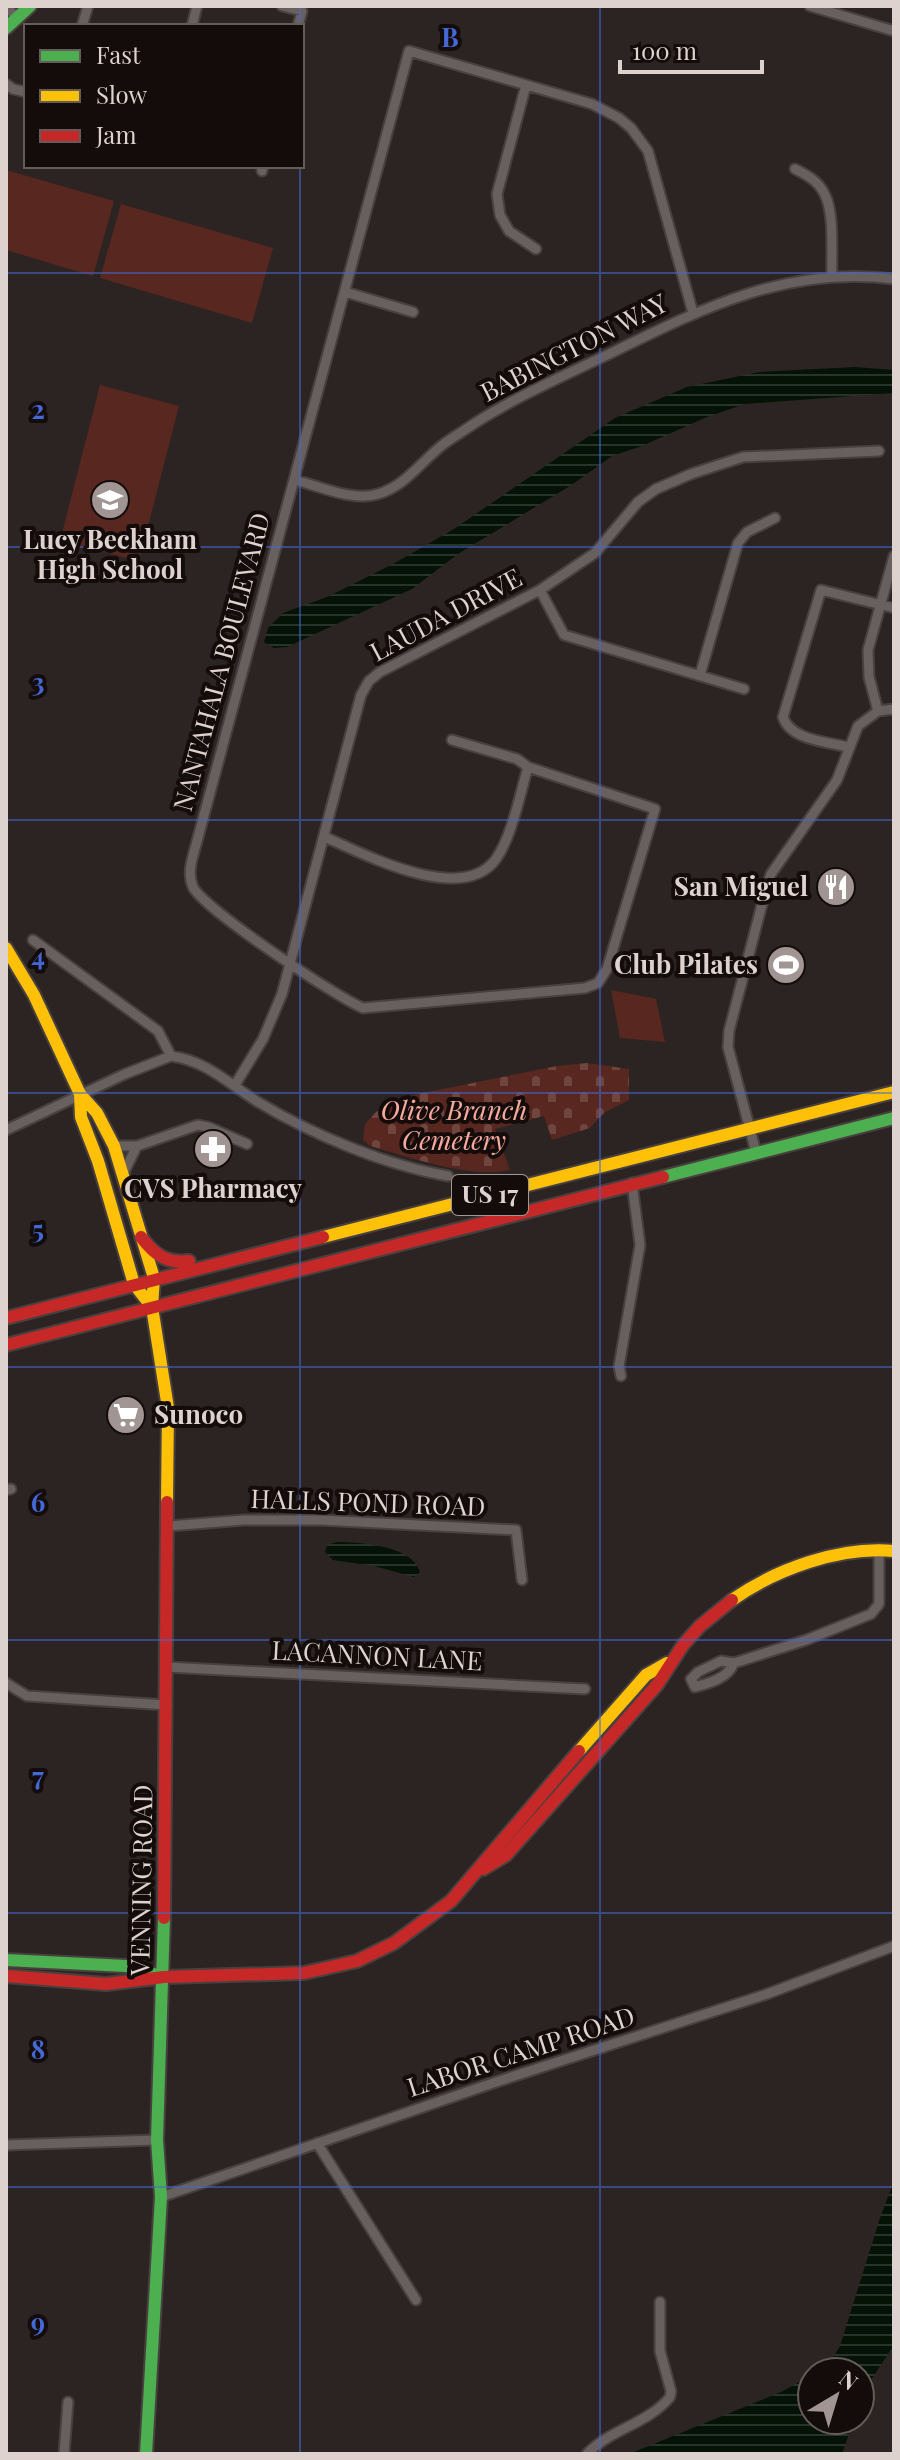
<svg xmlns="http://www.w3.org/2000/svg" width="900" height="2460" viewBox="0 0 900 2460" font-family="'Playfair Display',serif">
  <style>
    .green { fill: #58271f }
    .cemetery { fill: url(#cemetery-stones) }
    .water { fill: url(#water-rules) }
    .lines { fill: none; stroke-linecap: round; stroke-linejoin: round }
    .street-casing { stroke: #48403f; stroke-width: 13 }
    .fast-casing { stroke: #48403f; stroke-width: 16 }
    .slow-casing { stroke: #48403f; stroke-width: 16 }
    .jam-casing { stroke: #48403f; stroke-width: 16 }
    .street { stroke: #67605e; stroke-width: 9 }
    .fast { stroke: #4caf50; stroke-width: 12 }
    .slow { stroke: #ffc107; stroke-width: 12 }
    .jam { stroke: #c62828; stroke-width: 12 }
    .grid { fill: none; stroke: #4468d6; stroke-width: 2; stroke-opacity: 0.55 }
    .labels { text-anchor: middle; stroke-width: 8; stroke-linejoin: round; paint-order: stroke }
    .shield { fill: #140c0b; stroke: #a19794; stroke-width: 2 }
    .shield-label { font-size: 24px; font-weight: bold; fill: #ded2cf }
    .street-label { font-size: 26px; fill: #ded2cf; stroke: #140c0b }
    .poi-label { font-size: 26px; font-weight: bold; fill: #ded2cf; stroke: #140c0b }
    .park-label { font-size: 26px; font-style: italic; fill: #f6aa9d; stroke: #140c0b }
    .grid-label { font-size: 26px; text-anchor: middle; font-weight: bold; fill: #4468d6; stroke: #140c0b; stroke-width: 8; stroke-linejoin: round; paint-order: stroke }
  </style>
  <defs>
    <pattern id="cemetery-stones" width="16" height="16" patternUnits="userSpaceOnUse" patternTransform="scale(2)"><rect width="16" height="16" fill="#58271f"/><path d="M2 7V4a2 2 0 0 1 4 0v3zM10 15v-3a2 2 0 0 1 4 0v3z" fill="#70453e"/></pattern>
    <pattern id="water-rules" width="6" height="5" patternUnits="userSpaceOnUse" patternTransform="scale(2)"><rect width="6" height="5" fill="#041306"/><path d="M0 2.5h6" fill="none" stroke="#283429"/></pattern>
  </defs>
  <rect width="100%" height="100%" fill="#2c2422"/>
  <path class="green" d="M 6,170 L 114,201 L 93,276 L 6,250 Z
    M 121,204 L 273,248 L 252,323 L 100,278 Z
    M 100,385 L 179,406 L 139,561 L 60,541 Z
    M 611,990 L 656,999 L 665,1042 L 620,1038 Z"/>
  <path class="cemetery" d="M 587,1063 L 629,1069 L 629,1100 L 604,1113 L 590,1128 L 552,1140 L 544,1116 L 495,1129 L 510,1170 C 469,1179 410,1157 370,1146 L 363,1140 L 365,1124 L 376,1112 L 403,1097 L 557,1066 Z"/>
  <path class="water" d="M 855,367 L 894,370 L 894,393 L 745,404 L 707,417 L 642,446 L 612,456 L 570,486 L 458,554 L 412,589 L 287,647 L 274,648 L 264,642 L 268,628 L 283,613 L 327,597 L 393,564 L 454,529 L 615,418 L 687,387 L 759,372 Z
    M 337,1542 C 361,1542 413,1546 420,1572 L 414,1577 L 374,1566 L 333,1560 L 325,1552 L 327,1545 Z
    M 894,2181 L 894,2345 L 865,2389 L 860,2403 L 860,2372 L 818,2372 L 827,2367 L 840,2346 L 880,2218 Z
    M 812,2375 L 812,2420 L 854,2420 L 842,2454 L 629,2454 L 781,2392 Z"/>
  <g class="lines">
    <defs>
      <path id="street" d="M 6,6 L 17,18
        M 282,6 L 302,11 L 298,26
        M 810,6 L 894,31
        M 82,26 L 88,6
        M 192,26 L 197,6
        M 6,84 L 13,89 L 26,92
        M 526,85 L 497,194 L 500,215 L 509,231 L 536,249
        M 795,169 C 807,175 818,181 824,193 C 835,212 831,254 832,276
        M 262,171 L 263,166
        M 345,292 L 413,312
        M 295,480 C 319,486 353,502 378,494 C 406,486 422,460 445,443 C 455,436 465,430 475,423 C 516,397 561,377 605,356 C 699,310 785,265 894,279
        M 894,556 L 868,650 L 869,677 L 878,711 L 894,709
        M 540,590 L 564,635 L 744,689
        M 700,675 L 738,543 L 747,532 L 775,518
        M 452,740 L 517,759 L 528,767 L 655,809 L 607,969 L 598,983 L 585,988 L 363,1008 C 336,997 204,909 193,887 C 187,873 192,859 196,845 L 409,51 L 592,104 L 619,118 L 631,128 L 648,151 L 693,313
        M 848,747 C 828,742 790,740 783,717 L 821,590 L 894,608
        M 325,837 C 364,854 462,906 496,859 C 512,836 520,794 528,767
        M 33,940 L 158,1031 L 171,1056 C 207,1061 229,1084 258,1102 C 313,1135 385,1165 448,1176
        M 235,1085 L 263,1039 L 282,994 L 361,695 L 369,681 L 380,672 L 540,590 L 595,553 L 638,502 L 656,489 L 691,474 L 743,457 L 879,451
        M 6,1130 L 125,1074 L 171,1056
        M 114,1146 L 137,1146 L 198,1125 L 208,1127 L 247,1144
        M 756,1152 L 728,1047 L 729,1031 L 766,889 L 771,874 L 837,780 L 858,726 L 878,711
        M 123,1174 L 137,1146
        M 621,1376 L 619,1366 L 640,1245 L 632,1183
        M 6,1490 L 11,1489
        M 169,1526 L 244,1520 L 320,1520 L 516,1530 L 522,1580
        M 734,1663 C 728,1678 710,1683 695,1687 L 691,1679 L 698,1672 L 721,1661 L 734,1663 L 806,1640 L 871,1614 L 879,1604 L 879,1549
        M 167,1667 L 585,1689
        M 6,1683 L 27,1696 L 167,1705
        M 317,2143 L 416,2300
        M 6,2145 L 157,2140
        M 161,2197 L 496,2082 L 767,1994 L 894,1946
        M 64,2454 L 68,2402
        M 587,2454 C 610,2429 648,2424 670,2397 L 671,2391 L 660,2351 L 660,2302"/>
      <path id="fast" d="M 6,28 L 30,6
        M 663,1177 L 894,1118
        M 6,1960 L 126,1966 L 164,1977
        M 146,2454 L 161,2197 L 157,2140 L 164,1918"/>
      <path id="slow" d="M 6,948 L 34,995 L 80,1094 L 97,1113 L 114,1146 L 154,1278 L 152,1307 L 168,1408 L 167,1502
        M 80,1094 L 81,1117 L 98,1161 L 134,1284 L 152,1307
        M 323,1237 L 894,1092
        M 732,1600 C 776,1569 840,1546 894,1551
        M 579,1751 L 646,1675 L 667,1663"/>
      <path id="jam" d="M 141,1237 C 154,1254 166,1264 189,1261
        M 6,1318 L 323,1237
        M 6,1345 L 663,1177
        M 483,1869 L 506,1855 L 657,1685 L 683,1645 L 700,1626 L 732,1600
        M 164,1918 L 167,1502
        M 6,1976 L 106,1984 L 164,1977 L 304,1973 L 357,1961 L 394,1943 L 451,1901 L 579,1751"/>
    </defs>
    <use href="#street" class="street-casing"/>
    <use href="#fast" class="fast-casing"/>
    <use href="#slow" class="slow-casing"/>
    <use href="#jam" class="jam-casing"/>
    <use href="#street" class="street"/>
    <use href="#fast" class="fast"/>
    <use href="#slow" class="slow"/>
    <use href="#jam" class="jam"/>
  </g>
  <path class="grid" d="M 300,6 L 300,26M 600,6 L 600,2454M 300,166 L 300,2454M 6,273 L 894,273M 6,547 L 894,547M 6,820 L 894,820M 6,1093 L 894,1093M 6,1367 L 894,1367M 6,1640 L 894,1640M 6,1913 L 894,1913M 6,2187 L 894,2187"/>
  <defs>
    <symbol id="school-disc" viewBox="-11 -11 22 22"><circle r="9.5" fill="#a09592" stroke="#140c0b"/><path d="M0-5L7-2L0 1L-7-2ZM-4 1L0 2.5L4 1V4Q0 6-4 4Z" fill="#fff"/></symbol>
    <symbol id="restaurant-disc" viewBox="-11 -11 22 22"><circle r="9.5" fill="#a09592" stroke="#140c0b"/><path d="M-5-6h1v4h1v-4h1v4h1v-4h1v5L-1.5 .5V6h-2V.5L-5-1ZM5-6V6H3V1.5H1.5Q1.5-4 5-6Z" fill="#fff"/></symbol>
    <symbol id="stadium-disc" viewBox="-11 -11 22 22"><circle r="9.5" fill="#a09592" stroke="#140c0b"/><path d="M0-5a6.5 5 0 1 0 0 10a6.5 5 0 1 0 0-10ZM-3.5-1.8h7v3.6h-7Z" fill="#fff"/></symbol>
    <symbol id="pharmacy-disc" viewBox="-11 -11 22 22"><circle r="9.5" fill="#a09592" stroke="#140c0b"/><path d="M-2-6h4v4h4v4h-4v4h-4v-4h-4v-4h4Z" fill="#fff"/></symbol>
    <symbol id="supermarket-disc" viewBox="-11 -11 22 22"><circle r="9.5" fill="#a09592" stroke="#140c0b"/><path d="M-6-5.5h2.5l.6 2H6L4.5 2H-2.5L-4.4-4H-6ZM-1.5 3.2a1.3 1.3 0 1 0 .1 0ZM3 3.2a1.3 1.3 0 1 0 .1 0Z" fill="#fff"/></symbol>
  </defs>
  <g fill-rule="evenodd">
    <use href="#school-disc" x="88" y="478" width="44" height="44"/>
    <use href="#restaurant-disc" x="814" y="865" width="44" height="44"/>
    <use href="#stadium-disc" x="764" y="943" width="44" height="44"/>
    <use href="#pharmacy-disc" x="191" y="1127" width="44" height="44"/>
    <use href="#supermarket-disc" x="104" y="1393" width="44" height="44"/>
  </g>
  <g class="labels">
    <rect class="shield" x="452" y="1175" width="76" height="40" rx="6"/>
    <g class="shield-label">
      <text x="490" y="1203">US 17</text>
    </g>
    <g class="street-label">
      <text transform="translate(574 348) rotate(-27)" y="9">BABINGTON WAY</text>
      <text transform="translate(446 615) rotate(-28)" y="9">LAUDA DRIVE</text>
      <text transform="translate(222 662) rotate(-75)" y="9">NANTAHALA BOULEVARD</text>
      <text transform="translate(368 1503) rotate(2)" y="9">HALLS POND ROAD</text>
      <text transform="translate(377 1656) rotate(3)" y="9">LACANNON LANE</text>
      <text transform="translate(142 1880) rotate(-89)" y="9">VENNING ROAD</text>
      <text transform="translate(521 2052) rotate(-18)" y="9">LABOR CAMP ROAD</text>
    </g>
    <g class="poi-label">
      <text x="110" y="549">Lucy Beckham<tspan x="110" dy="30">High School</tspan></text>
      <text x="808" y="896" text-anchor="end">San Miguel</text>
      <text x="758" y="974" text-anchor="end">Club Pilates</text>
      <text x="213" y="1198">CVS Pharmacy</text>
      <text x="154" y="1424" text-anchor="start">Sunoco</text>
    </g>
    <g class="park-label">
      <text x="454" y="1120">Olive Branch<tspan x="454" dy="30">Cemetery</tspan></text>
    </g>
  </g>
  <g class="grid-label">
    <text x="450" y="47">B</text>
    <text x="38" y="419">2</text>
    <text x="38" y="692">3</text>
    <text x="38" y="966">4</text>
    <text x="38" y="1239">5</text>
    <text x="38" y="1512">6</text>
    <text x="38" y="1786">7</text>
    <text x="38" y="2059">8</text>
    <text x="38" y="2332">9</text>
  </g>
  <rect width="900" height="2460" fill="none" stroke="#ded2cf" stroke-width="16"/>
  <rect x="24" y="24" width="280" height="144" fill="#140c0b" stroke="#655b59" stroke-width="2"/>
  <rect x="40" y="50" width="40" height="12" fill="#4caf50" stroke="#655b59" stroke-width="2"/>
  <text x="96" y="64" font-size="24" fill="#ded2cf">Fast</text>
  <rect x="40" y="90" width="40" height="12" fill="#ffc107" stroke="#655b59" stroke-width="2"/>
  <text x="96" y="104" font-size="24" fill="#ded2cf">Slow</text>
  <rect x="40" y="130" width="40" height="12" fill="#c62828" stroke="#655b59" stroke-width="2"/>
  <text x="96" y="144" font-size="24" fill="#ded2cf">Jam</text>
  <g transform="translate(836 2396) rotate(38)"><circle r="38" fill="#140c0b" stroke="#655b59" stroke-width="2"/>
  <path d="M0-6L14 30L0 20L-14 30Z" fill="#a09592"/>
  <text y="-12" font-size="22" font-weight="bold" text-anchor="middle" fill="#ded2cf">N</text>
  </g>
  <path d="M620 60v12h142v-12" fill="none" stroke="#ded2cf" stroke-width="4"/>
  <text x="632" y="60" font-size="24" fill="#ded2cf" stroke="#140c0b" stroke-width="6" paint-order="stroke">100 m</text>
</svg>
